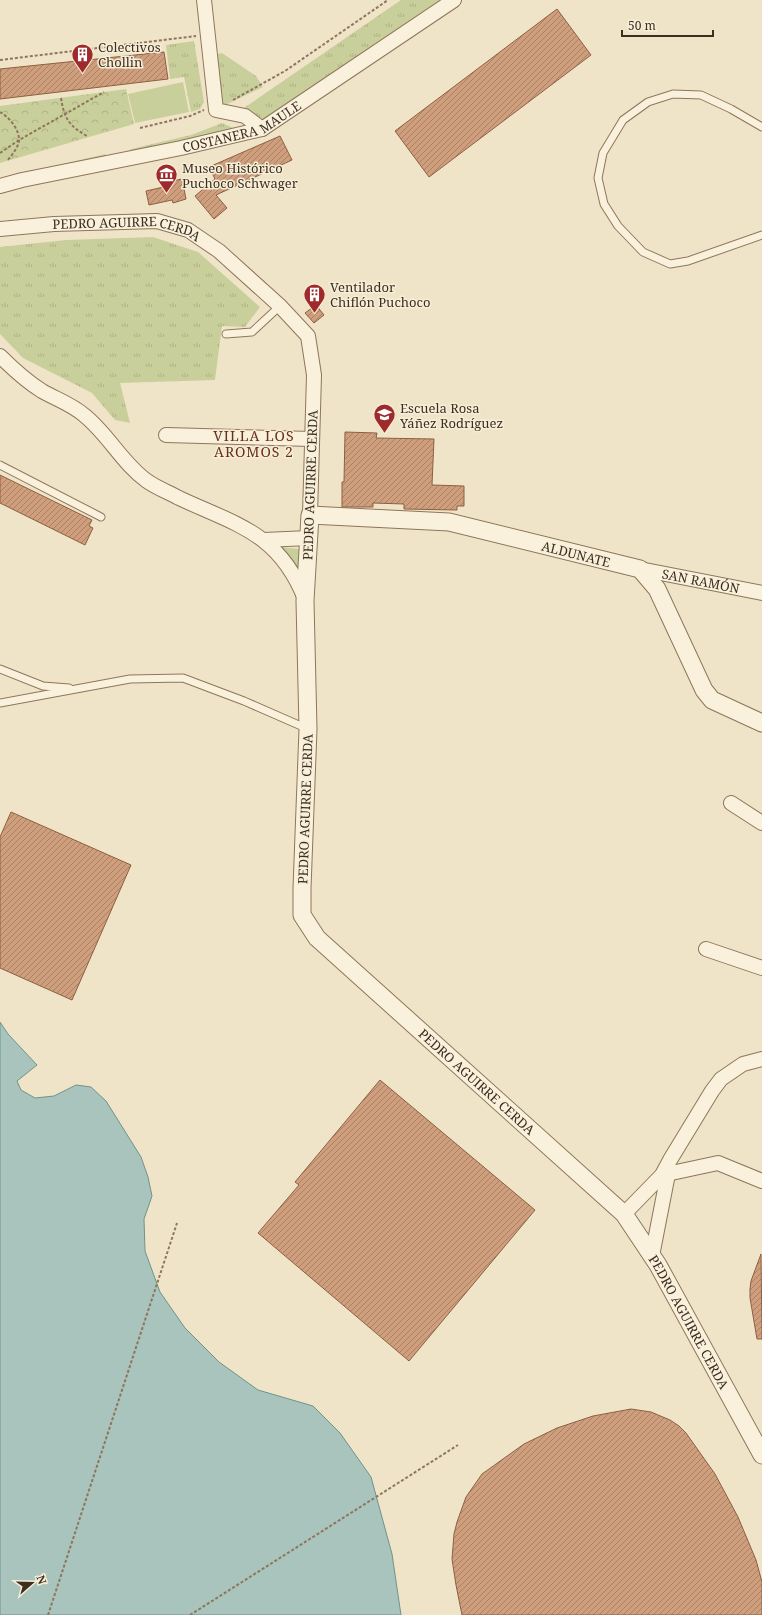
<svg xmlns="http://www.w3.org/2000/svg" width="762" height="1615" viewBox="0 0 762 1615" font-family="'Noto Serif',serif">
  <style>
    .grass { fill: url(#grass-tufts) }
    .park { fill: url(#park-crowns) }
    .garden { fill: #c9cf9b }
    .water { fill: #a9c4bc; stroke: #6f938a }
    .building { fill: url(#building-hatch); stroke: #8d5f41 }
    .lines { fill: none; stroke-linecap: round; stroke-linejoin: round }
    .service-casing { stroke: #8d765c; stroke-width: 9 }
    .minor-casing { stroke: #8d765c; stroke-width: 16 }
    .tertiary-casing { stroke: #8d765c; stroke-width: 19 }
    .path { stroke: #8d765c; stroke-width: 2; stroke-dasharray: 3 2; stroke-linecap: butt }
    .service { stroke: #faf1dc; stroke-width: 7 }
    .minor { stroke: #faf1dc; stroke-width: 14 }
    .tertiary { stroke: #faf1dc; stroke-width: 17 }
    .labels { text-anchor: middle; stroke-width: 3; stroke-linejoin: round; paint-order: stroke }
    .poi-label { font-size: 13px; fill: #3d2e20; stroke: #f7eed8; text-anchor: start }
    .street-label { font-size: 13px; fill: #3d2e20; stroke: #f7eed8 }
    .neighbourhood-label { font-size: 14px; letter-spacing: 1px; fill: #6b2e1e; stroke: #f7eed8 }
  </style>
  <defs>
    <pattern id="grass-tufts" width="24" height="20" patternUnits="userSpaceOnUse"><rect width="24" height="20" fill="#c9cf9b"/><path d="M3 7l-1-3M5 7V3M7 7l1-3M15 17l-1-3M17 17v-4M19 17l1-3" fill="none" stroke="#aeb285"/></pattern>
    <pattern id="park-crowns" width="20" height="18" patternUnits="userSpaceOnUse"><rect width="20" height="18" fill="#c9cf9b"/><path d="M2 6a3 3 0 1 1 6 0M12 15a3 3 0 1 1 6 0" fill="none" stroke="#aeb285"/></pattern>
    <pattern id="building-hatch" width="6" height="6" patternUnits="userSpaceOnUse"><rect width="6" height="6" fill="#cf9f7d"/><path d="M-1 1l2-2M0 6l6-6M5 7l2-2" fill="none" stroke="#a98266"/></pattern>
  </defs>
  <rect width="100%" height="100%" fill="#f0e4c8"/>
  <path class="grass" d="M 401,0 L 444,0 L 260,124 L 241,110 Z
    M 194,41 L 204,102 L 200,109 L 191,112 L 184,77 L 170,79 L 166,45 Z
    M 222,53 L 256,76 L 263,87 L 219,108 L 213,55 Z
    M 222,123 L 238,130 L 125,158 L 131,149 L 191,135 Z
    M 105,154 L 110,160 L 38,170 Z
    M 153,237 L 198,252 L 260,307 L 245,327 L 222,326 L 215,380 L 120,383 L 130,423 L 115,420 L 92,393 L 23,358 L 0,334 L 0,247 L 66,240 Z
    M 281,547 L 299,549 L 299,571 Z"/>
  <path class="park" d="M 126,89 L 134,124 L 0,163 L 0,106 Z"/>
  <path class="garden" d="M 183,82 L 189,112 L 135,123 L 128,94 Z"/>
  <path class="water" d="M 0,1022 L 8,1034 L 37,1065 L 17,1081 L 21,1090 L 35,1098 L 54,1096 L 76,1085 L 91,1087 L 106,1101 L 141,1157 L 148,1177 L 152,1196 L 144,1219 L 145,1251 L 160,1292 L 185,1328 L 219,1362 L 258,1390 L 313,1406 L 340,1433 L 371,1477 L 392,1554 L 401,1615 L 0,1615 Z"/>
  <path class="building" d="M 557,9 L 591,55 L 429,177 L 395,131 Z
    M 164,52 L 168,79 L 0,99 L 0,69 Z
    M 280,136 L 292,160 L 216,195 L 227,208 L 214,219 L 195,196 L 215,179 L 209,167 Z
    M 182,179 L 186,199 L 173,203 L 172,200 L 149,205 L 146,191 L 168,186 L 167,182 Z
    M 316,305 L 324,315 L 314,323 L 305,313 Z
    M 345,432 L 377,433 L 376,438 L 434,439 L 432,485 L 464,486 L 464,506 L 457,506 L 457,510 L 404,509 L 404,504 L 373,503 L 373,507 L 342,507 L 342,482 L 344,482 Z
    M 0,475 L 92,520 L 89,526 L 93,528 L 85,545 L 0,503 Z
    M 11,812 L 131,865 L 72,1000 L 0,968 L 0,837 Z
    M 380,1080 L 535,1210 L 409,1361 L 258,1233 L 299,1185 L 295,1182 Z
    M 761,1254 L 762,1339 L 757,1339 L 750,1298 L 750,1289 L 751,1281 Z
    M 631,1409 L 651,1412 L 670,1420 L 679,1426 L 686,1433 L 715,1474 L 738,1517 L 756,1560 L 762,1582 L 762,1615 L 462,1615 L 456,1585 L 452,1559 L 454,1534 L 457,1522 L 466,1497 L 482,1474 L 524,1444 L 557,1428 L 593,1416 Z"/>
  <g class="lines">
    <defs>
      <path id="service" d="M 762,127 L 731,109 L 701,95 L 673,94 L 648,102 L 623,120 L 603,153 L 598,178 L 604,204 L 618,226 L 643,252 L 670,264 L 688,261 L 762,235
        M 226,334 L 252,332 L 280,306
        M 0,465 L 101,517
        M 0,669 L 43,686 L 69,688
        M 0,703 L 130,679 L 183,678 L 244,701 L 308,729"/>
      <g id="minor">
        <path d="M 204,0 L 216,110 L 245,116 L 262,129"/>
        <path id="s1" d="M 0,186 L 22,180 L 181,148 L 262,129 L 454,0"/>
        <path id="s2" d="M 0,229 L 54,224 L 157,221 L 188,230 L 219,251 L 280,306 L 308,336 L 314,375 L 310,515"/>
        <path d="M 0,356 C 13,369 26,381 42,391 C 56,399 71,404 84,415 C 108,434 122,463 147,481 C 157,488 168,492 179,498 C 237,525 279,533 305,599"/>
        <path d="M 166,435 L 312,439"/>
        <path d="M 264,540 L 309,538"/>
        <path id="s3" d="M 640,569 L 762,593"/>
        <path d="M 731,803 L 762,823"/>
        <path d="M 706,949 L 762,968"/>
        <path d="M 662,1175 L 718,1163 L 762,1181"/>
        <path d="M 624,1214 L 662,1175 L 670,1160 L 712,1091 L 721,1079 L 743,1064 L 762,1059"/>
        <path d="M 652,1256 L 668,1174"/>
      </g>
      <g id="tertiary">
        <path id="s4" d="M 762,723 L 712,700 L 704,690 L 657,589 L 640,569 L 449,522 L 310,515 L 305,601 L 308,729 L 302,888 L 302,915 L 317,938 L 624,1214 L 658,1265 L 762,1455"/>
      </g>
    </defs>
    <use href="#service" class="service-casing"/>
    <use href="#minor" class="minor-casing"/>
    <use href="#tertiary" class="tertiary-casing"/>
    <path class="path" d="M 0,60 L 196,36
      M 61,98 C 64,118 69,126 87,136
      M 233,100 L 285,71 L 388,0
      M 0,112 C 9,117 20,130 19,141 C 18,148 11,156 7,161
      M 140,128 L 190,116 L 204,110
      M 0,153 L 19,140 L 104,92
      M 48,1615 L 177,1223
      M 190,1615 L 458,1445"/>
    <use href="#service" class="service"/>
    <use href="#minor" class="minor"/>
    <use href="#tertiary" class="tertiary"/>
  </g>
  <defs>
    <symbol id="building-pin" viewBox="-11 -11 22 30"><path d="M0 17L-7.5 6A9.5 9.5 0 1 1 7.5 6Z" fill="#9e2a2b" stroke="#f7eed8"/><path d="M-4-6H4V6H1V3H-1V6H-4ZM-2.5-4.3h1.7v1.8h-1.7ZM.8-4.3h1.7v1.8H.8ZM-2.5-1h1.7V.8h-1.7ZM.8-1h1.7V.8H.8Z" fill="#fff"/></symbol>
    <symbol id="museum-pin" viewBox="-11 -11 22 30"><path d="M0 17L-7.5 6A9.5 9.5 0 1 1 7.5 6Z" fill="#9e2a2b" stroke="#f7eed8"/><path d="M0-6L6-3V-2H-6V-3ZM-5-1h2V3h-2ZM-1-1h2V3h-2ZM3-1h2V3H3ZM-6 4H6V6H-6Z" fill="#fff"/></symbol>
    <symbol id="school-pin" viewBox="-11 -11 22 30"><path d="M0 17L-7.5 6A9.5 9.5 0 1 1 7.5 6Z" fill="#9e2a2b" stroke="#f7eed8"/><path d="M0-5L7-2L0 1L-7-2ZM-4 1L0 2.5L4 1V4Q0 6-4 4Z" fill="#fff"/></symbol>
  </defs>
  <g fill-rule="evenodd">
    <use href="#building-pin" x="70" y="42" width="25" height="34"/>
    <use href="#museum-pin" x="154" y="162" width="25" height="34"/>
    <use href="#building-pin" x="302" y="282" width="25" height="34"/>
    <use href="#school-pin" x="372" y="402" width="25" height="34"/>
  </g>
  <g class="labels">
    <g class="poi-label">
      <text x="98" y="52">Colectivos<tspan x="98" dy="15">Chollin</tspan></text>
      <text x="182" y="173">Museo Histórico<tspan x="182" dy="15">Puchoco Schwager</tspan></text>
      <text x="330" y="292">Ventilador<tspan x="330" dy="15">Chiflón Puchoco</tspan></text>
      <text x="400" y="413">Escuela Rosa<tspan x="400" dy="15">Yáñez Rodríguez</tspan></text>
    </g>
    <g class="street-label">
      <text dy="5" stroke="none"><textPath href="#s1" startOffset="250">COSTANERA MAULE</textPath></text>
      <text dy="5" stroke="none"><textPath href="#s2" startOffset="128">PEDRO AGUIRRE CERDA</textPath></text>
      <text transform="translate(310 485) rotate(-88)" y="5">PEDRO AGUIRRE CERDA</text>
      <text transform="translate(576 554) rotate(14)" y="5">ALDUNATE</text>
      <text dy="5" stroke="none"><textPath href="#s3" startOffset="62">SAN RAMÓN</textPath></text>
      <text transform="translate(305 809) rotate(-88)" y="5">PEDRO AGUIRRE CERDA</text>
      <text dy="5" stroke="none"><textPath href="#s4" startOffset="1184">PEDRO AGUIRRE CERDA</textPath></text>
      <text dy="5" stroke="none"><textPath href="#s4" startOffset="1508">PEDRO AGUIRRE CERDA</textPath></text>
    </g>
    <g class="neighbourhood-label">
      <text x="254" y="441">VILLA LOS<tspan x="254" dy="16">AROMOS 2</tspan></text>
    </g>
  </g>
  <g transform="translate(32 1583) rotate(70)" stroke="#f7eed8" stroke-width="3" paint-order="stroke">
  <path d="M0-3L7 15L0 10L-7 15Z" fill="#3d2e20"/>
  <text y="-6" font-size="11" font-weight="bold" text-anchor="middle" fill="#3d2e20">N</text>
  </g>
  <path d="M622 30v6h91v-6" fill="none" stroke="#3d2e20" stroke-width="2"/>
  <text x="628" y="30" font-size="12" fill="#3d2e20" stroke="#f7eed8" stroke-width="3" paint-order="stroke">50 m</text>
</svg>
